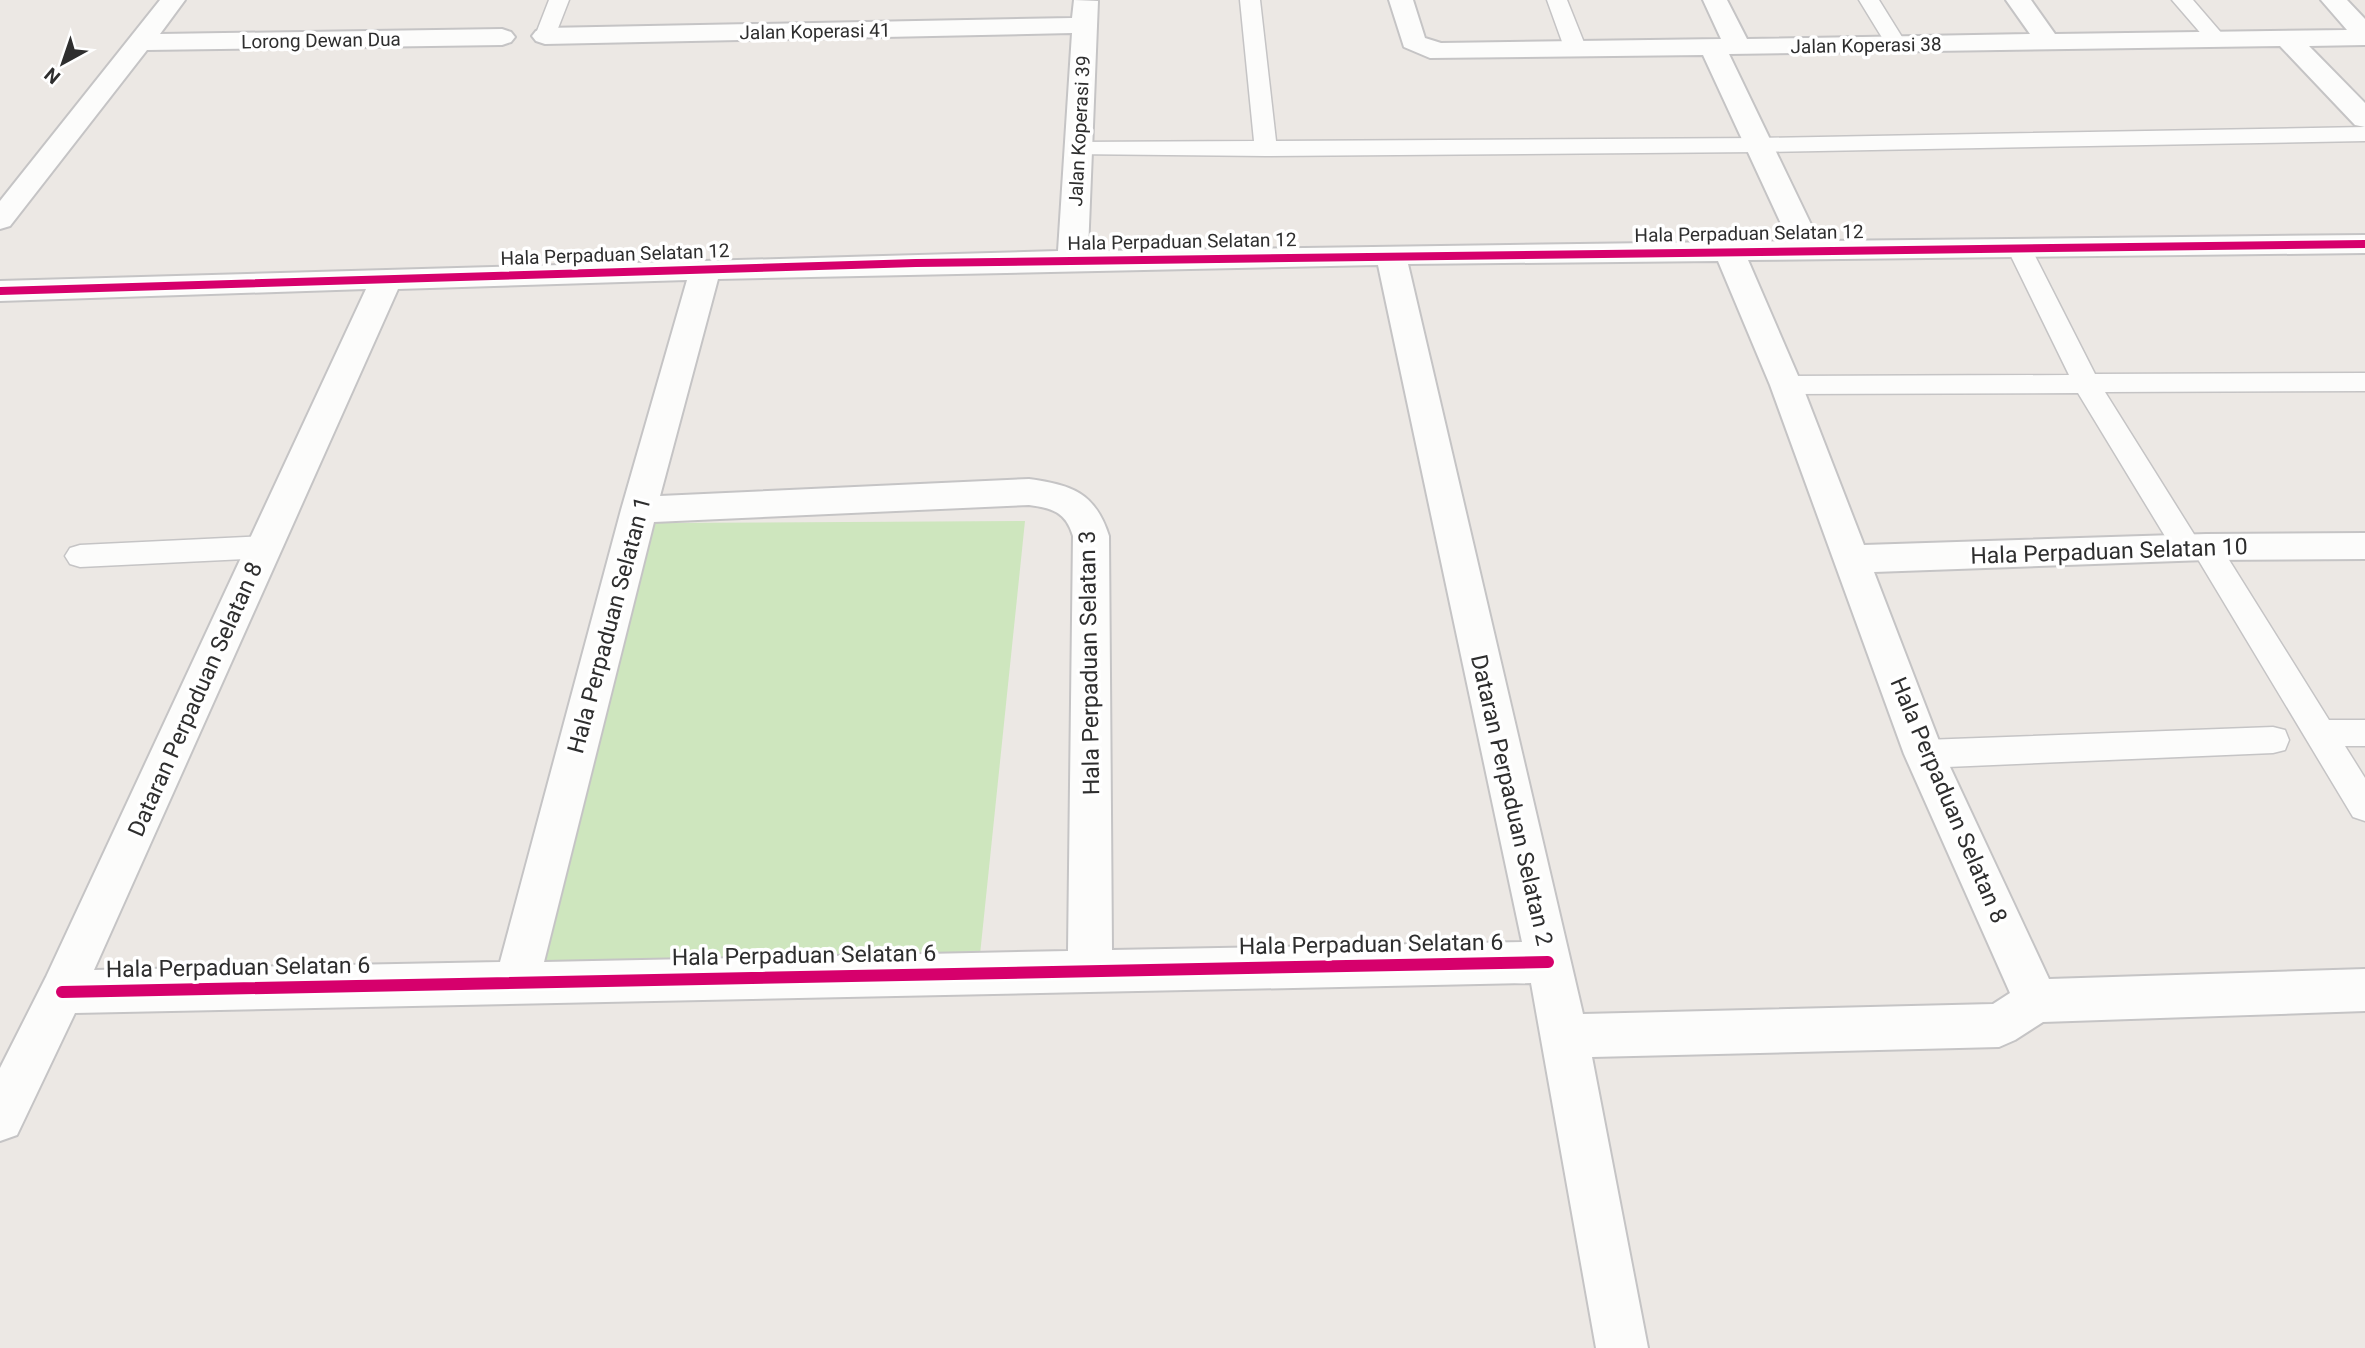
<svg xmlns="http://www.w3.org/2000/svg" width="2365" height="1348" viewBox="0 0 2365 1348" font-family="Roboto,sans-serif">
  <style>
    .green { fill: #cee6be }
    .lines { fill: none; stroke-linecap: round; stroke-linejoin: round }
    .service-casing { stroke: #c5c4c5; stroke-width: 3 }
    .minor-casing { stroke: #c5c4c5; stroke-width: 4 }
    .service { fill: #fcfcfb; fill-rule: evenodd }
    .minor { fill: #fcfcfb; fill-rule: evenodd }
    .cycleway-far1-casing { stroke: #fff; stroke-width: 11 }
    .cycleway-casing { stroke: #fff; stroke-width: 17 }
    .cycleway-far1 { stroke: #d6006c; stroke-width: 8 }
    .cycleway { stroke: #d6006c; stroke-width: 12 }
    .labels { text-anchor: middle; stroke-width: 7; stroke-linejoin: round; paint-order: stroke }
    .far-street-label { font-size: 19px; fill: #2e2e2e; stroke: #fff }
    .street-label { font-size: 23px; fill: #2e2e2e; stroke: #fff }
  </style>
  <rect width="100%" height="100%" fill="#ece8e4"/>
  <path class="green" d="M 1025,521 L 978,974 L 529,969 L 652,523 Z"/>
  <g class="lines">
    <defs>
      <path id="service" d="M 549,0 L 569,0 L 555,36 L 552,40 L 538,40 L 535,36 Z
        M 1240,0 L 1260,0 L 1276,141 L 1758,138 L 2365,127 L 2365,141 L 1758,152 L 1266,156 L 1070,154 L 1067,149 L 1070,144 L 1078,142 L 1254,141 Z
        M 1547,0 L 1567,0 L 1587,50 L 1583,54 L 1569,54 L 1565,50 Z
        M 1859,0 L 1879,0 L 1907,45 L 1903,49 L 1889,49 Z
        M 2172,0 L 2193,0 L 2224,36 L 2228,40 L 2224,44 L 2210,44 Z
        M 2019,240 L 2028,243 L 2031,248 L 2095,374 L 2365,373 L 2365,391 L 2105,392 L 2197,539 L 2206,536 L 2216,539 L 2329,720 L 2365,720 L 2365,746 L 2345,746 L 2365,778 L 2365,821 L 2353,817 L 2196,556 L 2187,559 L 2177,556 L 2078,393 L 1786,394 L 1777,391 L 1773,385 L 1777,379 L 1786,376 L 2069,375 L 2007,248 L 2010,243 Z
        M 264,536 L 274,539 L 279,547 L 274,555 L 264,558 L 80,567 L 70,564 L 65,556 L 70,548 L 80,545 Z
        M 2273,727 L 2285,730 L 2289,740 L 2285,750 L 2273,753 L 1924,768 L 1912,764 L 1908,754 L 1912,744 L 1924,740 Z"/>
      <path id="minor" d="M 160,0 L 185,0 L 160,34 L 502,29 L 511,32 L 515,37 L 511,42 L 502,45 L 147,50 L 10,226 L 0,229 L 0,201 Z
        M 1074,0 L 1098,1 L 1088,251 L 1789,241 L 1703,55 L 1430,58 L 1404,47 L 1389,0 L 1413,0 L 1425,38 L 1441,43 L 1721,39 L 1703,0 L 1727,0 L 1747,39 L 2030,34 L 2006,0 L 2031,0 L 2055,34 L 2347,30 L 2321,0 L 2347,0 L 2365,19 L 2365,45 L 2309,46 L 2365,103 L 2365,127 L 2355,125 L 2280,46 L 1729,54 L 1819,241 L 2365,235 L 2365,253 L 1748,260 L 1802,385 L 1864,545 L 2206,534 L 2365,533 L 2365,559 L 2206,560 L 1874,572 L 1944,754 L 2049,979 L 2365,969 L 2365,1011 L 2043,1022 L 2015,1040 L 1999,1047 L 1592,1057 L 1648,1348 L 1596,1348 L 1531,983 L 75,1013 L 17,1135 L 0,1141 L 0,1068 L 46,977 L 366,289 L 0,301 L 0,281 L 1058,251 L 1072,33 L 545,44 L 536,41 L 532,36 L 536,31 L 545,28 L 1072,18 ZM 1718,261 L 1770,385 L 1904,754 L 2010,993 L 1993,1004 L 1583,1014 L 1408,264 ZM 1378,265 L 1522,942 L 1112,950 L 1109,536 C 1095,492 1071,485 1029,479 L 660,496 L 718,279 ZM 687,280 L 621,510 L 500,962 L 94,970 L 398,289 ZM 1029,505 C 1052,508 1066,512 1073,536 L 1068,951 L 544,962 L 654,522 Z"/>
    </defs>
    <use href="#service" class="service-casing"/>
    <use href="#minor" class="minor-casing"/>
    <use href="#service" class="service"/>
    <use href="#minor" class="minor"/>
    <defs>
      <path id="cycleway-far1" d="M 0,291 L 916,263 L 2365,244"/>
      <path id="cycleway" d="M 62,992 L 1548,962"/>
    </defs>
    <use href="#cycleway-far1" class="cycleway-far1-casing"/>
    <use href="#cycleway" class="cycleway-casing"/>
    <use href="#cycleway-far1" class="cycleway-far1"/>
    <use href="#cycleway" class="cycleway"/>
  </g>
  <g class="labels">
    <g class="far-street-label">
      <text transform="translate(815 31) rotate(-1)" y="7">Jalan Koperasi 41</text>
      <text transform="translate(321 40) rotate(-1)" y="7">Lorong Dewan Dua</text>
      <text transform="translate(1866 45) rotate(-1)" y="7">Jalan Koperasi 38</text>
      <text transform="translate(1079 131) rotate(-87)" y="7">Jalan Koperasi 39</text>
      <text transform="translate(1749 233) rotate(-1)" y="7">Hala Perpaduan Selatan 12</text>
      <text transform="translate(1182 241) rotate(-1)" y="7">Hala Perpaduan Selatan 12</text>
      <text transform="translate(615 254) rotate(-2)" y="7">Hala Perpaduan Selatan 12</text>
    </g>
    <g class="street-label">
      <text transform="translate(2109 551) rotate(-2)" y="8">Hala Perpaduan Selatan 10</text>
      <text transform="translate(609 625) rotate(-75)" y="8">Hala Perpaduan Selatan 1</text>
      <text transform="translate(1089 663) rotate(-91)" y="8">Hala Perpaduan Selatan 3</text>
      <text transform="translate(195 699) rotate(-66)" y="8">Dataran Perpaduan Selatan 8</text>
      <text transform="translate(1512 800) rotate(77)" y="8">Dataran Perpaduan Selatan 2</text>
      <text transform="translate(1949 800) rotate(67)" y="8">Hala Perpaduan Selatan 8</text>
      <text transform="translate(1371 944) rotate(-1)" y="8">Hala Perpaduan Selatan 6</text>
      <text transform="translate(804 955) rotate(-1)" y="8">Hala Perpaduan Selatan 6</text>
      <text transform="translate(238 967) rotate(-1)" y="8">Hala Perpaduan Selatan 6</text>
    </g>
  </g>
  <g transform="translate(63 63) rotate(220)" stroke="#ffffff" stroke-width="5" paint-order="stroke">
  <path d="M0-5L12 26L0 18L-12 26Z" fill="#2e2e2e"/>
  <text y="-10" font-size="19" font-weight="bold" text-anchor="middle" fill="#2e2e2e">N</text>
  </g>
</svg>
